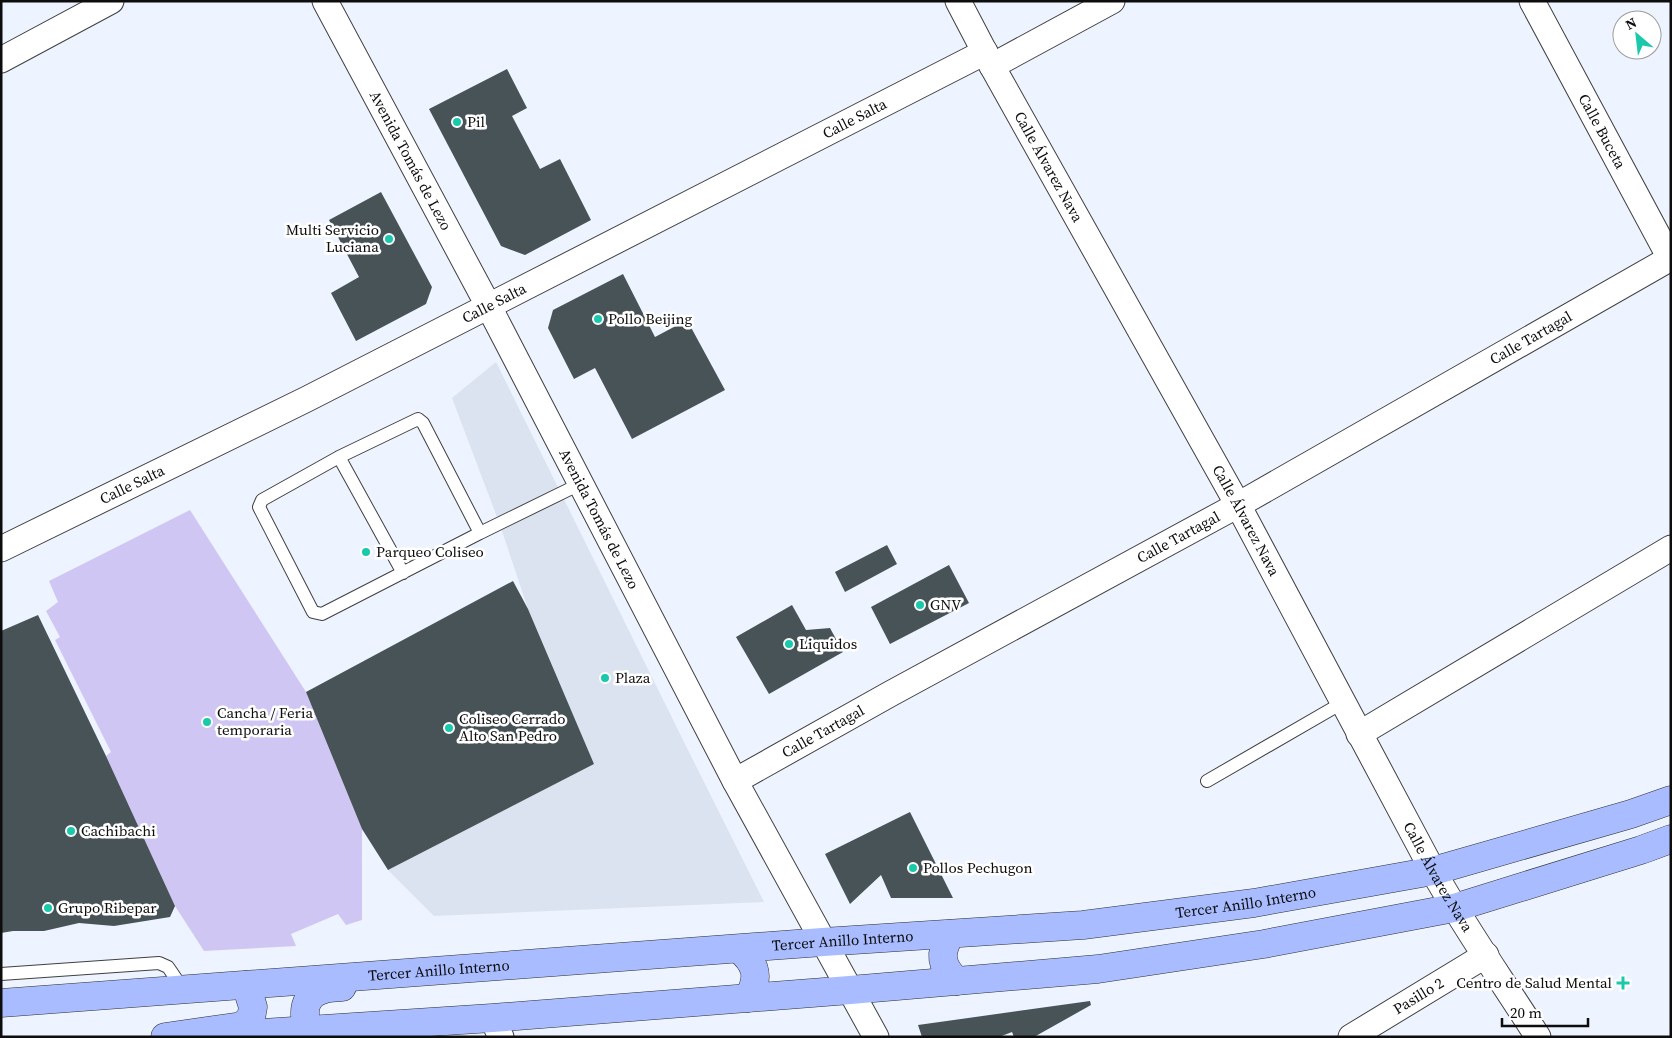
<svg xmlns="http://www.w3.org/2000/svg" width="1672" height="1038" viewBox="0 0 1672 1038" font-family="'Source Serif 4',serif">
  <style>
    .pitch { fill: #d0c6f3 }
    .plaza { fill: #dbe3f0 }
    .building { fill: #485357 }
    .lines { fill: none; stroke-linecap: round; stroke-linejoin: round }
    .service-casing { stroke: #404040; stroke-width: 14 }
    .minor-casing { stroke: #404040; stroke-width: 27 }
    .secondary-casing { stroke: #2f2f2f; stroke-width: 29 }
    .service { stroke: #fff; stroke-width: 12 }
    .minor { stroke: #fff; stroke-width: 25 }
    .secondary { stroke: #a8bcff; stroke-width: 28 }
    .poi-dot { fill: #1ac8ab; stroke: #fff; stroke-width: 2 }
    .labels { text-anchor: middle; stroke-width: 5; stroke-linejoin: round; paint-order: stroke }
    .street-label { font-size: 15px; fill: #0d0d0d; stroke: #fff }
    .poi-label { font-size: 15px; fill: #0d0d0d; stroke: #fff; text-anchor: start }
  </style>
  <rect width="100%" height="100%" fill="#edf3ff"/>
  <path class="pitch" d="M 190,510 L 306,692 L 362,829 L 362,920 L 346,925 L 338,914 L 291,934 L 296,946 L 204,951 L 175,906 L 106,756 L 111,752 L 55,640 L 60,637 L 46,611 L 58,602 L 49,581 Z"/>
  <path class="plaza" d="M 496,362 L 686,746 L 764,902 L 434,916 L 388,870 L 594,764 L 528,609 L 500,525 L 452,398 Z"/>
  <path class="building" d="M 507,69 L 527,108 L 512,116 L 540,169 L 560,159 L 591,220 L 525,255 L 501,246 L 429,109 Z
    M 381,192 L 432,287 L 426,304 L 356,341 L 331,293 L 359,277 L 329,220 Z
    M 623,274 L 655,337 L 687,320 L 725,390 L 632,439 L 595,368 L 574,379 L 548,328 L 553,310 Z
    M 887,545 L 897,564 L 845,592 L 835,572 Z
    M 949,565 L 969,603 L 890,644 L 871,607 Z
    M 513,581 L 528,609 L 594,764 L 388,870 L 362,829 L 306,692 Z
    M 792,605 L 806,630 L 830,628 L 843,652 L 769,694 L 736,637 Z
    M 38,615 L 106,756 L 175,906 L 170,917 L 114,926 L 79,923 L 44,931 L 13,931 L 1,933 L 1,631 Z
    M 910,812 L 953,898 L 891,898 L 881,875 L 850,904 L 825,854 Z
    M 1090,1001 L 1091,1005 L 1034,1037 L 1014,1037 L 1012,1032 L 999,1037 L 922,1037 L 918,1025 Z"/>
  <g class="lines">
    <defs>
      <path id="service" d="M 418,419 L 423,423 L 480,533 L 322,614 L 313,612 L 259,507 L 262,500 L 339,457 Z
        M 339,457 L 403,573
        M 480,533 L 580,484
        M 1207,781 L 1342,703
        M 1,974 L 159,963 L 168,967 L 183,989"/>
      <g id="minor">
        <path id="s1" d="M 325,1 L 489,307 L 735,781 L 876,1037"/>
        <path id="s2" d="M 958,1 L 992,66 L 1238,505 L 1433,871 C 1465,928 1503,982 1538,1037"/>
        <path id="s3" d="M 1532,1 L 1671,260"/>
        <path d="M 1,60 L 111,1"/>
        <path d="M 992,66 L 1112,1"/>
        <path id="s4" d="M 1,549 L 307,399 L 985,52"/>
        <path d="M 1359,734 L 1671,548"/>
        <path id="s5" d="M 735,781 L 890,694 L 1238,505 L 1671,258"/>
        <path d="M 492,1018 L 501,1037"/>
        <path id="s6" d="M 1351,1037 L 1486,955"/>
      </g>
      <g id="secondary">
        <path d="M 951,934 C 939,952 940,966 957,981"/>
        <path d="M 739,949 C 757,964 760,978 748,998"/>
        <path id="s7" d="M 1,1003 L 823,942 L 1083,925 L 1254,903 L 1433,871 L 1631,814 L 1671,800"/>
        <path d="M 309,1030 C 302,1014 303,996 322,990 C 328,987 336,988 342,987"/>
        <path d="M 165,1037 L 242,1026 L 251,1018 L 253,1007 L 246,985"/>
        <path d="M 201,1037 L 492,1018 L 850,990 L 1098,969 L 1264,944 L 1454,908 L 1641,850 L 1671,839"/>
      </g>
    </defs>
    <use href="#service" class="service-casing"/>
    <use href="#minor" class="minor-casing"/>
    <use href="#secondary" class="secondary-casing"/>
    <use href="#service" class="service"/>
    <use href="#minor" class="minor"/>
    <use href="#secondary" class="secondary"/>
  </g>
  <g class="poi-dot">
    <circle cx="457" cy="122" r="5"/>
    <circle cx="389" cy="239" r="5"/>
    <circle cx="598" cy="319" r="5"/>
    <circle cx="366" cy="552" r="5"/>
    <circle cx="920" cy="605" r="5"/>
    <circle cx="789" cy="644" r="5"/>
    <circle cx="605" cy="678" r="5"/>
    <circle cx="207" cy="722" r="5"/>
    <circle cx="449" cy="728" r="5"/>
    <circle cx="71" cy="831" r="5"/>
    <circle cx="913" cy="868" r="5"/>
    <circle cx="48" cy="908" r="5"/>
    <path d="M1620.5 975.5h5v5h5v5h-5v5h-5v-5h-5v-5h5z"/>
  </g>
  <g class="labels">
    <g class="street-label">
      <text dy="5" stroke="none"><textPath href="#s4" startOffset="956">Calle Salta</textPath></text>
      <text dy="5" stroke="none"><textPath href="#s3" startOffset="148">Calle Buceta</textPath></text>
      <text dy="5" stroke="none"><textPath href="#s1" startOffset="181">Avenida Tomás de Lezo</textPath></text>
      <text dy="5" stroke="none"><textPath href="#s2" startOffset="189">Calle Álvarez Nava</textPath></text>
      <text dy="5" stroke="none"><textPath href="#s4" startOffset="551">Calle Salta</textPath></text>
      <text dy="5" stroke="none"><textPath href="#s5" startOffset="911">Calle Tartagal</textPath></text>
      <text dy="5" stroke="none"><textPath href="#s4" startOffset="146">Calle Salta</textPath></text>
      <text dy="5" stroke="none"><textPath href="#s1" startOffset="586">Avenida Tomás de Lezo</textPath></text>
      <text dy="5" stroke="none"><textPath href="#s2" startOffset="594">Calle Álvarez Nava</textPath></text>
      <text dy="5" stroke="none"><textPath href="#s5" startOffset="506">Calle Tartagal</textPath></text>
      <text dy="5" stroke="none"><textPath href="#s5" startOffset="101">Calle Tartagal</textPath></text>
      <text dy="5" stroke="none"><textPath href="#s2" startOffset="999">Calle Álvarez Nava</textPath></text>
      <text dy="5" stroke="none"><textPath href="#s7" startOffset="1249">Tercer Anillo Interno</textPath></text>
      <text dy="5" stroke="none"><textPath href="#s7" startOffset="844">Tercer Anillo Interno</textPath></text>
      <text dy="5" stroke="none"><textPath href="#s7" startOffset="439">Tercer Anillo Interno</textPath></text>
      <text dy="5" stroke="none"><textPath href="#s6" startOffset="79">Pasillo 2</textPath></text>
    </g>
    <g class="poi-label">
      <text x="467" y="127">Pil</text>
      <text x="379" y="235" text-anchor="end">Multi Servicio<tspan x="379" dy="17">Luciana</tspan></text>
      <text x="608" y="324">Pollo Beijing</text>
      <text x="376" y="557">Parqueo Coliseo</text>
      <text x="930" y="610">GNV</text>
      <text x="799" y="649">Liquidos</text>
      <text x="615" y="683">Plaza</text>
      <text x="217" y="718">Cancha / Feria<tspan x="217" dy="17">temporaria</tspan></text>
      <text x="459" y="724">Coliseo Cerrado<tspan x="459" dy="17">Alto San Pedro</tspan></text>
      <text x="81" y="836">Cachibachi</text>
      <text x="923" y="873">Pollos Pechugon</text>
      <text x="58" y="913">Grupo Ribepar</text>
      <text x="1612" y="988" text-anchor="end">Centro de Salud Mental</text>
    </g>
  </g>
  <rect width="1672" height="1038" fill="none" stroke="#0d0d0d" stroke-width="5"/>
  <g transform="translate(1637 35) rotate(332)"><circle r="24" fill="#ffffff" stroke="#9e9e9e"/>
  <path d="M0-4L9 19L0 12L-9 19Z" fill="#1ac8ab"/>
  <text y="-8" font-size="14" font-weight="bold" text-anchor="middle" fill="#0d0d0d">N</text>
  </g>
  <path d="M1502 1018v8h86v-8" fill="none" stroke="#0d0d0d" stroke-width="2.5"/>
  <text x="1510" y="1018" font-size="15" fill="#0d0d0d" stroke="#ffffff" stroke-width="4" paint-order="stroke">20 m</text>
</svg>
